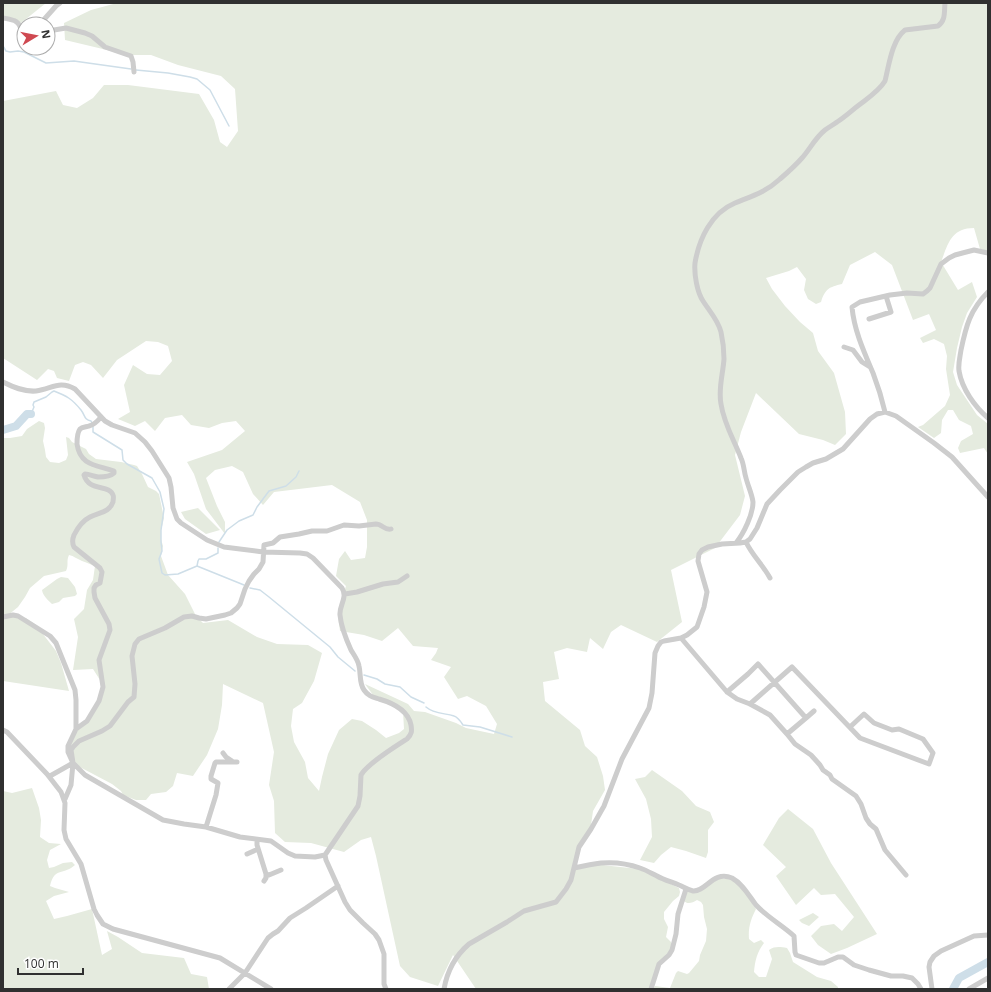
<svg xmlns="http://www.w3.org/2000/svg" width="991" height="992" viewBox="0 0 991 992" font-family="'Open Sans',sans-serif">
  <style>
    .green { fill: #e5ebdf }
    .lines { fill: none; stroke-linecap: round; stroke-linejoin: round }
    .stream { stroke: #cedee8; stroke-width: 1.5 }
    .river { stroke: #cedee8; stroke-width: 8 }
    .street { stroke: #cdcdcd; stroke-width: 5 }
  </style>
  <rect width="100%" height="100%" fill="#fff"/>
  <path class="green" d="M 3,3 L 46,3 L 21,23 L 3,16 Z
    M 117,3 L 988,3 L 988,251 L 980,249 L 974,228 C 951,228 948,244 941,262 L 958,290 L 972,282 L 977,297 L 967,313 L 962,327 L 957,348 L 953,372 L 957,385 L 977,415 L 988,424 L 988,454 L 984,448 L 960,453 L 958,448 L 961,441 L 973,434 L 971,426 L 959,420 L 953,410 L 948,410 L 942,420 L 941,433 L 934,438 L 918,427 L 923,425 L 945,406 L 950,395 L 946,369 L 947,356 L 944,344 L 934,339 L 923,343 L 920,338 L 936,330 L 929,314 L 913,320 L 892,265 L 875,252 L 850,265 L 842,284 C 829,287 825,289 821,302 L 816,304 L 808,299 L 804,290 L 806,279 L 797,267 L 789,271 L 766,278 L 772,289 L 785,306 L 800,322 L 813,333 L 818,351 L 834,373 L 845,412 L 846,434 L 835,445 L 823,440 L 799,434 L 756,393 L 741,432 L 735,455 L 745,496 L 740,515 L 715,548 L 671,570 L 682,622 L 657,642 L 621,625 L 611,632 L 603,649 L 590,638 L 587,652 L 567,648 L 554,652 L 559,679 L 543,682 L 545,701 L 580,730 L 585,746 L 597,757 L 603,776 L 605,790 L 593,811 L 591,825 L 573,865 L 602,865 L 639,869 L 679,888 L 680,892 L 679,896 L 673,901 L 664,912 L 664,919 L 668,927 L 666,937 L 671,942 L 671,949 L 658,965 L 649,989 L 476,989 L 453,955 L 438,986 L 410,977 L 400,966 L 376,856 L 371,837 L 361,840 L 344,852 L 311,843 L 285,842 L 275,833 L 274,801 L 269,785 L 274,752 L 263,703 L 223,684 L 222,705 L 218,729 L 207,755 L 193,776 L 177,773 L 173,786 L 166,792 L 151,794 L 146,800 L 136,800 L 123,795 L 121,791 L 112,784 L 76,765 L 69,747 L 77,731 L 87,723 L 105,688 L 93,669 L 73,670 L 78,637 L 74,619 L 84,609 L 87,590 L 93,580 L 95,566 C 90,564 87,563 82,561 C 77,559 74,556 69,555 C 66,561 69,565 66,571 L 44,576 L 30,588 L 25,597 L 18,607 L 7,616 L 26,618 L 36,625 L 56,651 L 61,663 L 69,691 L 3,681 L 3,438 L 10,438 L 22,436 L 27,429 L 39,421 L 44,423 L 45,428 L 43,441 L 45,450 L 46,457 L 50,462 L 59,463 L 66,460 L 68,455 L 66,437 L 69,438 L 72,442 L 86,449 L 89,454 L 96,459 L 121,462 L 134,465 L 137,466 L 142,474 L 148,487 L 156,491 L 159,494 L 164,518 L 161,531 L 161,539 L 163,546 L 161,556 L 168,575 L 185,594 L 196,616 L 203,623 L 228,620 L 257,637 L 277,644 L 308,645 L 322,653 L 314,681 L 302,703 L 293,709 L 291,726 L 294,742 L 305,762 L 308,778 L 319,791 L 322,777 L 328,754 L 339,730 L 352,719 L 362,721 L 376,730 L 386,738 L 399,733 L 404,729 L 403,711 L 376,699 L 365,684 L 408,704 L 414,711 L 425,712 L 456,723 L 466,728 L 494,734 L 497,724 L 486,706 L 467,696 L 458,699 L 444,677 L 451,667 L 431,660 L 436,653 L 438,648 L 413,646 L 398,628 L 382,641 L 364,635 L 340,631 L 338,616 L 339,607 L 346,586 L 336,576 L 339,559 L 345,551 L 351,560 L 365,558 L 367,547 L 367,520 L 360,502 L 332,485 L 274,492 L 263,505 L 253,494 L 243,472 L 232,466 L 215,470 L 206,478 L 217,506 L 225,522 L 225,534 L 206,509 L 194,474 L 187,462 L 222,450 L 245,431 L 236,421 L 222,423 L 209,428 L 191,425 L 182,415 L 165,418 L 155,431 L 145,421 L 135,426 L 118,419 L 130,412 L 124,385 L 133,365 L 147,374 L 160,375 L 172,361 L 168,346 L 158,342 L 146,341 L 117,360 L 103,378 L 91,365 L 83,362 L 75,365 L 69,381 L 57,378 L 54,371 L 48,369 L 37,380 L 3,358 L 3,101 L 56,91 L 63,105 L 77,108 L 93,98 L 104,85 L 128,85 L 199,94 L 214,120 L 220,142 L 227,147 L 238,131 L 235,89 L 221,76 L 178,65 L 151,55 L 128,55 L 65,40 L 64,23 L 91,10 Z
    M 198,508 L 220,530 L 206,534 L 185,519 L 181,512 Z
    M 61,577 L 68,578 L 75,587 L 77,594 L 75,596 L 63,598 L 59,602 L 52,604 C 48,600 43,596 42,590 L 57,579 Z
    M 652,770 L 682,791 L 696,806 L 710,812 L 714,822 L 708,830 L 708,852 L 706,858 L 686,851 L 671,847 L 661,855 L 654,863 L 640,860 L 652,837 L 651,819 L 646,799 L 635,779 L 645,777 Z
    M 32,788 L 39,808 L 41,820 L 40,837 L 49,843 L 61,844 L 50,850 L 47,860 L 49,868 L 54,867 L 63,863 L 72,862 L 75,865 C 63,876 55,866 50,886 L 55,888 L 69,892 L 54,896 L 46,901 L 54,919 L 67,916 L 92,909 L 102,955 L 112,949 L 107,931 L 118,937 L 142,953 L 184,958 L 191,974 L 207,977 L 209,989 L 3,989 L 3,791 L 12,793 Z
    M 788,809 L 813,829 L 831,863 L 877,934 L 847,948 L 831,954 L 818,945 L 811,936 L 821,926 L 834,924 L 842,931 L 854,917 L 835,894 L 821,895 L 814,888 L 796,905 L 776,876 L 786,867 L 763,845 L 779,818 Z
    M 719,879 C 722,879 725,879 728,879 C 741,882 749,899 756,909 C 751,919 748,927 749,939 L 754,943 L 761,940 L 764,943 C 757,952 755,961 754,972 L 759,977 L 766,977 L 772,959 L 769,950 C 775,946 780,947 787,948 L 790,953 L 793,962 L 817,977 L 831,981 L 838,987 L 838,989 L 653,989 L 655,986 L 670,988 L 676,973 L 678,971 L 687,974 L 689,973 L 699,961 L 700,955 L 706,941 L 707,929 L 704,917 L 703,905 L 701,902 L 697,900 C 692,903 687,905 683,900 L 688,891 L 692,893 Z
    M 813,913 L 819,917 L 809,926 L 802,923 L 799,920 Z"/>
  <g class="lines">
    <path class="stream" d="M 3,46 L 6,51 L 10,52 L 18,51 L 24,52 L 46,63 L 74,61 L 88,63 L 131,69
      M 136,70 L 168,73 L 190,77 L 197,79 L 210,90 L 229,126
      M 31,414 L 34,407 L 33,405 L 34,402 L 46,397 L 52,392 L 54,391 C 67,396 72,399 81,410 C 85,415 84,420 91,421 L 92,423
      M 93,427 L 93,432 L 122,450 L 123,460 L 127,464 L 152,478 L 160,492 L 164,509 L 161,530 L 161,542 L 162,551 L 159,559 L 162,573 L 165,575 L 178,574 L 197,566 L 244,585
      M 219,542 L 227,530 L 239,521 L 253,515 L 257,507 L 269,491 L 286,486 L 296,477 L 299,471
      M 197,566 L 198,561 L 199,559 L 206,559 L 218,553 L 218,548
      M 250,588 L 260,590 L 269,597 L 330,647 L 338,657 L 355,671
      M 364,675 L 377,679 L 385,684 L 400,687 L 411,697 L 424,703
      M 426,707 C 434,714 445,713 454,716 C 458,717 461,722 463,725 L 480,727 L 512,737"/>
    <path class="river" d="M 3,430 L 16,426 L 27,414 L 31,414
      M 953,989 L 959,978 L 988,962"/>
    <path class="street" d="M 3,18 C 14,20 19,20 22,32 L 24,32
      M 40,24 L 56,6 L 60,3
      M 48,31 L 66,28 L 85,33 L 92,36 L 105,47 L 131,56 L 133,62 L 134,72
      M 988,292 C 970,310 966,326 961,350 C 960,357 958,364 959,371 C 962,389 975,407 988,418
      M 869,319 L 891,312 L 886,296
      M 844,347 L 853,350 L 862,362 L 870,367
      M 3,382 C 13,387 24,392 36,391 C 52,389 59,380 75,389 L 105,421 L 112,425 L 135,433 L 145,442 L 152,451 L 169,478 L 171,487 L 173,508 L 177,519 L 181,523 L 207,540 L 224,547 L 263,552 L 300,553 L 307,554 L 313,558 L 342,588 C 348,598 339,605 340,615 C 341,626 346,639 351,650 C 354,655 358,660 359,666 C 361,674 359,683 364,690 C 368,696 373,697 379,699 C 393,703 408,710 411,725 C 412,731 412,734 407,739 C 396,746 367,764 361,775 L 360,796 L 358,806 L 325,855 L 326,860 L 345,902 L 350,910 L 363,923 L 375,934 L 379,940 L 384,954 L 384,984 L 386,989
      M 885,412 C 882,399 878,386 873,373 C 864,352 854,330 852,307 L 860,302 L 890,295 L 907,293 L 923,294 L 927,291 L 930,288 L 941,264 L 949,258 L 955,255 L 974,250 L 988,253
      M 101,417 C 97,422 94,425 89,426 C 86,427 82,427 80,429 C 77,433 77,439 77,444 C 80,466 97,465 114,471 L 114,473 C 111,476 103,477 98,477 C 93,476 89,474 85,474 L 84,475 C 89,492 109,484 113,495 C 114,497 113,500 113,502 C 109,513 99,512 90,517 C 82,521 78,527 74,535 C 72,540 72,543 74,547 L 100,568 L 102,572 L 100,583 L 96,585 L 94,588 L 94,592 L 95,598 L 109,624 L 110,630 L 99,660 L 103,687 L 99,701 L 87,721 L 76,729 L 68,746 L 68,752 L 73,763 L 85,775 L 163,820 L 184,824 L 206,827 L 240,837 L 271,841 L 288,853 L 295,856 L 315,857 L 325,855
      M 746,542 C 752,555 763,565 770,578
      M 736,543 C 744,533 753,514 753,502 C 752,494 748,486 746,478 C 744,472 744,464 741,458 C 734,440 724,424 721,404 C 718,389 723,374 724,359 C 724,350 723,341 721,332 C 718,320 710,312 703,301 C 697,292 694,274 695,263 C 699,239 711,213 735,203 C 752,196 766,192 780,179 C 787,173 795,166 802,158 C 810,149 815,138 825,130 C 829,127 833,125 837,122 C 845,117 851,111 859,105 C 868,98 879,91 885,81 C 889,65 892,40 905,30 L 938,26 C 946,20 944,12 945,3
      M 345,594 L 357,592 L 383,584 L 398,582 L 407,576
      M 3,617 L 13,615 L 18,616 L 50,636 L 56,643 L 75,690 L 76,700 L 76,729
      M 681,638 L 727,692 L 737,699 L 750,704 L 770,715 L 787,734 L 795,744 L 811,755 L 820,765 L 823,770 L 830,775 L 832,779 L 856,796 L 861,804 L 866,818 L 870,824 L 876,829 L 885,850 L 906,875
      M 727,692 L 748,674 L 758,664 L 806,718 L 787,734
      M 750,704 L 792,667 L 860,738 L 929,764 L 933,753 L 923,739 L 899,729 L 892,730 L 874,723 L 864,714 L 850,727
      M 806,718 L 814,711
      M 3,730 L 7,732 L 47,774 L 61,792 L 65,803 L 64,830 L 66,839 L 81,864 L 94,909 L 97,915 L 103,924 L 113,929 L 220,958 L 271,989
      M 223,753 L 226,757 L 232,761
      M 50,776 L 73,763
      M 65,799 L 71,785 L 73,763 L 71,750 L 73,747 L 79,741 L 102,731 L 110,726 L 128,702 L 134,697 L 135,684 L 132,656 L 135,644 L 139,639 L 165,628 L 184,617 L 192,616 L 199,618 L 206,619 L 225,615 L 231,613 L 237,608 L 240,604 L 245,589 L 249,581 L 254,574 L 259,569 L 263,562 L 264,545 L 273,543 L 280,537 L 299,534 L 312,531 L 327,531 L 344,525 L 359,526 L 376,524 C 382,524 385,531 391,529
      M 206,827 L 216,795 L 218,783 L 211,779 L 211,776 L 215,763 L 216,762 L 237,762
      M 257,840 L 257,845 L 266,874 L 266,878 L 264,881
      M 247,854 L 258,849
      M 574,868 C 583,866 592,864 601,863 C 613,862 629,864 640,868 C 646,870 651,873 657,876 C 664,880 672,882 679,885 C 684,887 688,890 693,891 C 706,892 713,870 732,878 C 743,884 749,896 756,905 C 767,917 782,925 794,936 L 795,952 L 796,955 L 819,963 L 824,963 L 838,957 L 843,957 L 854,965 L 869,970 L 891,976 L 903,976 L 912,978 L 918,984 L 921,989
      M 266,874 L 269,875 L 281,870
      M 229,989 L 245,973 L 268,938 L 273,934 L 278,931 L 290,918 L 306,908 L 338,886
      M 444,989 C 447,972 455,956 469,944 L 507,922 L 524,911 L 556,902 L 566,889 L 571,880 L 579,847 L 591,829 L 604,806 L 622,759 L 649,708 L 652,693 L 655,653 L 658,646 L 661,642 L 664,641 L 681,638 L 687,635 L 697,627 L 704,607 L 707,592 L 698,561 L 699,554 L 702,550 L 708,547 L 722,544 L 740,543 L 746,542 L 750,539 L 757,528 L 767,504 L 780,490 L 798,472 L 806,467 L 813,463 L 826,459 L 843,449 L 870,419 L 877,414 L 885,412 L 896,416 L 934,443 L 952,457 L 978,486 L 988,497
      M 651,989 L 659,964 L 669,955 L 672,950 L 676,934 L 678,914 L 686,889
      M 932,989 L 929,967 L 930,962 L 934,956 L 941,951 L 974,936 L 988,935
      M 969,989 L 988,978"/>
  </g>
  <rect width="991" height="992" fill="none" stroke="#303030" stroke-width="8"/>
  <g transform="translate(36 36) rotate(80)"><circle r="19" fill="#ffffff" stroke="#acacac"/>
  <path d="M0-3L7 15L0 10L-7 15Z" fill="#cf4951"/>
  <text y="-6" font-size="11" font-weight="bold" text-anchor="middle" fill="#303030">N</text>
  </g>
  <path d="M18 968v6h65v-6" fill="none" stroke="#303030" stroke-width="2"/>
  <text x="24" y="968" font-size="12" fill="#303030" stroke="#ffffff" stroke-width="3" paint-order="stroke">100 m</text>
</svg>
